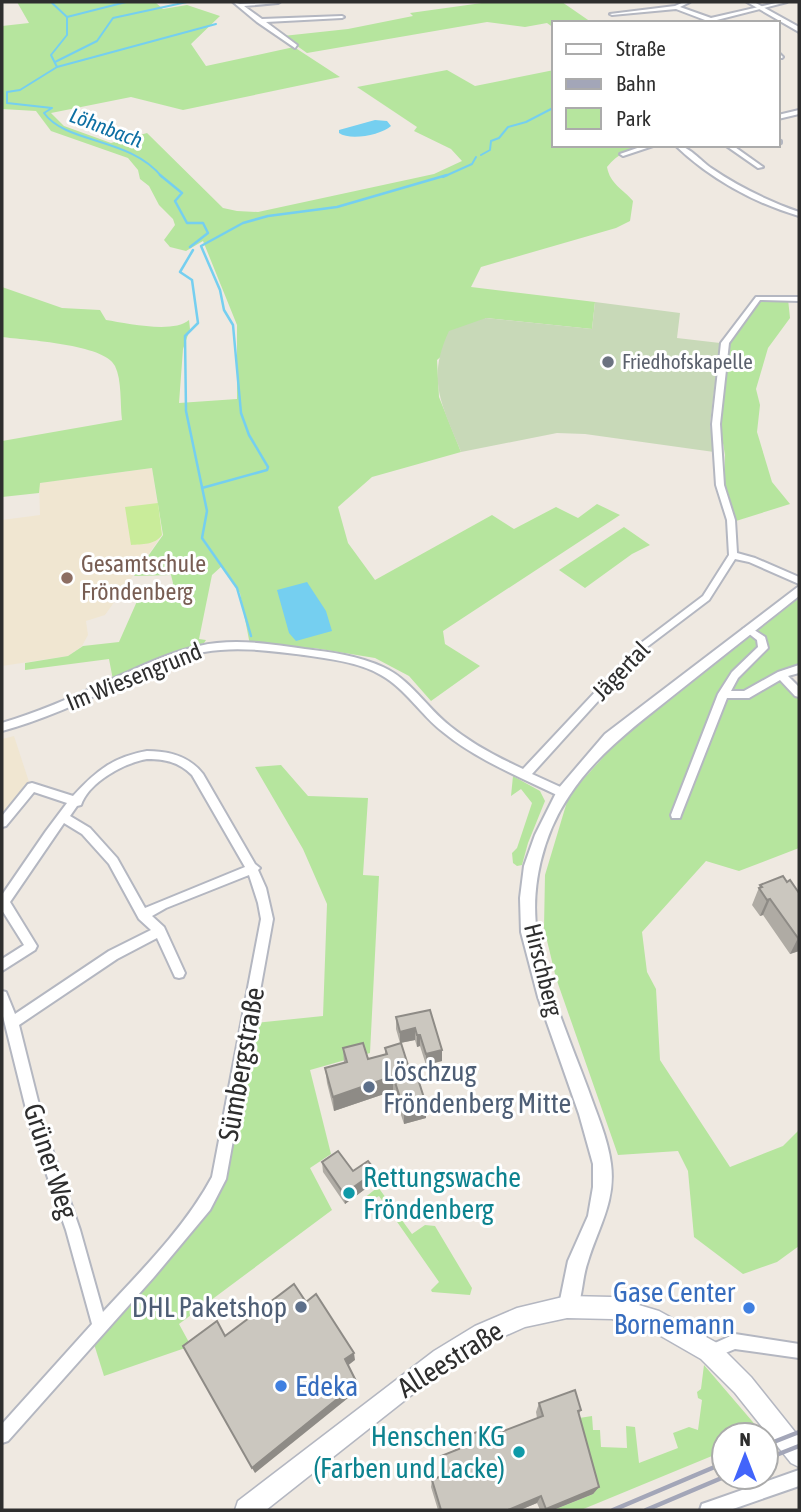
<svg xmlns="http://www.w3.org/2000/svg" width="801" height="1512" viewBox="0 0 801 1512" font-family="'Asap Condensed',sans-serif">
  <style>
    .education { fill: #f0e6d1 }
    .green { fill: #b6e59e }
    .cemetery { fill: #c8d9b8 }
    .pitch { fill: #c9ec9a }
    .water { fill: #75cff0 }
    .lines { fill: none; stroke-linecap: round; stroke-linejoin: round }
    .stream-far1 { stroke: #75cff0; stroke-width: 2 }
    .stream { stroke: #75cff0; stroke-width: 2.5 }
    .minor-casing { stroke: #b4b7c1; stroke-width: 4 }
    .tertiary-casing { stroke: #b4b7c1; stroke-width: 4 }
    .secondary-casing { stroke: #b4b7c1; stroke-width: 3 }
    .minor { fill: #fff; fill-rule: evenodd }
    .tertiary { fill: #fff; fill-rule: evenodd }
    .secondary { fill: #fff; fill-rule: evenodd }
    .rail { stroke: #a3a6b8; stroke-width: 4.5 }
    .wall { fill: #afaba4 }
    .shaded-wall { fill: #8e8b86 }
    .building { fill: #cbc7bf; stroke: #8e8b86; stroke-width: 2 }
    .worship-dot { fill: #6b7280; stroke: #fff; stroke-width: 2.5 }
    .education-dot { fill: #8d6e63; stroke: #fff; stroke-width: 2.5 }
    .service-dot { fill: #5c6f8a; stroke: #fff; stroke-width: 2.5 }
    .culture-dot { fill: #0f9aa8; stroke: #fff; stroke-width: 2.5 }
    .shop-dot { fill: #3f7fe0; stroke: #fff; stroke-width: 2.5 }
    .labels { text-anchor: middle; stroke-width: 6; stroke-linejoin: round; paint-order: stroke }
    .far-water-label { font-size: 21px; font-style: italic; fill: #0d6fa3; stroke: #fff }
    .far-worship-label { font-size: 21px; fill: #5b616d; stroke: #fff; text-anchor: start }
    .education-label { font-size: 24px; fill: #785e54; stroke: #fff; text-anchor: start }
    .street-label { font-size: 24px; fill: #2e2e2e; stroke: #fff }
    .near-street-label { font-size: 28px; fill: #2e2e2e; stroke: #fff }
    .near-service-label { font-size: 28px; fill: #4e5e75; stroke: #fff; text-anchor: start }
    .near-culture-label { font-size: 28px; fill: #0d838f; stroke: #fff; text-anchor: start }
    .near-shop-label { font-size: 28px; fill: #366cbe; stroke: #fff; text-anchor: end }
  </style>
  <rect width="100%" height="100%" fill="#efe9e1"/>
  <path class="education" d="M 152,468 L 162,535 L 105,615 L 86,621 L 88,635 L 82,646 L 68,656 L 2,666 L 2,520 L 40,515 L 39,483 Z
    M 14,736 L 30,785 L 2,819 L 2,739 Z"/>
  <path class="green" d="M 17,2 L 155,2 L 163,9 L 187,5 L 220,16 L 191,44 L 206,66 L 294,47 L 340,77 L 183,110 L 131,97 L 51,113 L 64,126 L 111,143 L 147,133 L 223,208 L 237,211 L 258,212 L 434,174 L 462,161 L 451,149 L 414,131 L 417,127 L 357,87 L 447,70 L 475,86 L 554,70 L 554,145 L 647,145 C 630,149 618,153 607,167 C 610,184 623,189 633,201 L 630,221 L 616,228 L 481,267 L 471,287 L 595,302 L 592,329 L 486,318 L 437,360 L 439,397 L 461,452 L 372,477 L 338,507 L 348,543 L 375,580 L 492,515 L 514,529 L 556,507 L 578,518 L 597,504 L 620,515 L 443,631 L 445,644 L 480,666 L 431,701 L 409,676 L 375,658 L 314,648 L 299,653 L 250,645 L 240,593 L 222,566 L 212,575 L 199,639 L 206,640 L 204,643 L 157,658 L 113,680 L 109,659 L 25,670 L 25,663 L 68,656 L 83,646 L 119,642 L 138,599 L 170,596 L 173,583 L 171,575 L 134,576 L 163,535 L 152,468 L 40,483 L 39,493 L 2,497 L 2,441 L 122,420 C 120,404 122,380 115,366 C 105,344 25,340 2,337 L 2,287 L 62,308 L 100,310 L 106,320 C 126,323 173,334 189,320 L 190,329 L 183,349 L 179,403 L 237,399 L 237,325 L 203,241 L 186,251 L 170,247 L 164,240 L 175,225 L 173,219 L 159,205 L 149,186 L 140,179 L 138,170 L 128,158 L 51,131 L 36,111 L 2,109 L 2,26 L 29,23 Z
    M 489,2 L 562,2 L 591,22 L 554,23 L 554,28 L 547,23 L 525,27 L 487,22 L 307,53 L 283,36 L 348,29 L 413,16 L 410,13 Z
    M 762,299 L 788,299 L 790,318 L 768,348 L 756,389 L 760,405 L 757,432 L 772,482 L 790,504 L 736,521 L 724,488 L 725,455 L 719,419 L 728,343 Z
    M 624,527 L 650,545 L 632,554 L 585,588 L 559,570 Z
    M 799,598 L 799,673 L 790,677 L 799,688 L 799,848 L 739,871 L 706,861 L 642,932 L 647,972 L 656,989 L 660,1060 L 730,1167 L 783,1146 L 799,1130 L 799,1246 L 777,1262 L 743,1274 L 694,1237 L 688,1171 L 678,1151 L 618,1155 L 556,978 L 544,928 L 545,875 L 569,795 L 617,742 Z
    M 281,765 L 308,796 L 368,798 L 363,875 L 379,876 L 370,1053 L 310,1070 L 331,1154 L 310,1168 L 332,1210 L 179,1324 L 191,1346 L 104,1376 L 94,1344 L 206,1215 L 222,1187 L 232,1152 L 255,1023 L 323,1016 L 327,904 L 303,849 L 255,767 Z
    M 513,776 L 540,791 L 545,801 L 528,843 L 522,865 L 517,866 L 513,863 L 512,853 L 517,848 L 532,803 L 521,789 L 511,796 Z
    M 378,1187 L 412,1234 L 425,1225 L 435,1226 L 472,1288 L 470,1295 L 432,1292 L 431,1290 L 439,1282 L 379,1196 L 367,1203 L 363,1199 Z
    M 704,1365 L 758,1428 L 755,1431 L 757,1435 L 724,1435 L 724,1451 L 581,1510 L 553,1510 L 593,1494 L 573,1419 L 592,1416 L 593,1430 L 600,1430 L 601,1447 L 627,1448 L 626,1426 L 635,1427 L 639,1463 L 678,1448 L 673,1433 L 689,1427 L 698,1430 L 702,1400 L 698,1398 L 697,1392 L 701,1389 Z"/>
  <path class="cemetery" d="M 595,302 L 680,313 L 677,338 L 720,343 L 710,424 L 714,452 L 585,434 L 557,433 L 461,452 C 442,405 426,380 449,331 L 486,318 L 592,329 Z"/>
  <path class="pitch" d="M 158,503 L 162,535 C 155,545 142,544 131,545 L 125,507 Z"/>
  <path class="water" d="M 375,120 L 387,121 L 391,126 C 381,135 350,141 339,133 L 339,130 Z
    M 307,582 L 326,611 L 332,631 L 296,641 L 289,633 L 277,590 Z"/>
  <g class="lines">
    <path class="stream-far1" d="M 51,2 L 67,17 L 67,35 L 51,55 L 57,67 L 20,90 L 7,92 L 7,103 L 52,108 L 44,113 C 66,144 130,137 162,177
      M 67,17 L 126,2
      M 55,62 L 97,41 L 113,18 L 187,2
      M 57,67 L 216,24
      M 481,155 L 490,150 L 491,141 L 499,138 L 508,127 L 526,122 L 553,108 L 554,98
      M 443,177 L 472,164 L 476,157"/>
    <path class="stream" d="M 160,175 L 182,193 L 175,201 L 187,223 L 203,223 L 208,233 L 190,247
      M 193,250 L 180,272 L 192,280 L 198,323 L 185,336 L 186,411 L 207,511 L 202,538 L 237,588 L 251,636
      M 202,488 L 267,470 L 268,467 L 249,435 L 241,413 L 233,325 L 224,310 L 220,290 L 201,246 L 243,223 L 268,216 L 337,207 L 447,175"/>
    <defs>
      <path id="minor" d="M 233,2 L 240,4 L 280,2 L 278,3 L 244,6 L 262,19 L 342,16 L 344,17 L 342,18 L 266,22 L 297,45 L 295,48 L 257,22 Z
        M 684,2 L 690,2 L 680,7 L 711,18 L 780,2 L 787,2 L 705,23 L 696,23 L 705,20 L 676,9 L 612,15 L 610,14 L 675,6 Z
        M 778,52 L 783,57 L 782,58 L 778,58 Z
        M 799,110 L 799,114 L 778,119 L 778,115 Z
        M 778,140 L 781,141 L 781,143 L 778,144 Z
        M 646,145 L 656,145 L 623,156 L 620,154 Z
        M 675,145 C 688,145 701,161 711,168 C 739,187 768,201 799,212 L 799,216 C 754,203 709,178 675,145 Z
        M 725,145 L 732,145 L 763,167 L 758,168 Z
        M 756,297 L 799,297 L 799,301 L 760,300 L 729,343 L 720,424 L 724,485 L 735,520 L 737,553 L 755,558 L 799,577 L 799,584 L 749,562 L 735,559 L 709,600 L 647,647 L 532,774 L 567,790 L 568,793 L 567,796 L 559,796 C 520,777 477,760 443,732 C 421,715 406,689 381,675 C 359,662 330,659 304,655 C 272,651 237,646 204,652 C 175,657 146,672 120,684 C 81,702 43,720 2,731 L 2,723 C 38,712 71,698 105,682 C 136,669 167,653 199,646 C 233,638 272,644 305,649 C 331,652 359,656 383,667 C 410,679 427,708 450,726 C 472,744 497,757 523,769 L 641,643 L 703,596 L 729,555 L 727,520 L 716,485 L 712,424 L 721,343 Z
        M 748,626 L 765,637 L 768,648 L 738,678 L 731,691 L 744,691 L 778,672 L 799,665 L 799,673 L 788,676 L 799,687 L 799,697 L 795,696 L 780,680 L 749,698 L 727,698 L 681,815 L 680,818 L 672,818 L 671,815 L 718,694 L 732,672 L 758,647 L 757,640 L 743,629 Z
        M 147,751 C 169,751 189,756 203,774 L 255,864 L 260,868 L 258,870 L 266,888 L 273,919 L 226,1179 L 210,1210 L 154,1277 L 8,1441 L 2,1443 L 2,1424 L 92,1324 L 66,1230 L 31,1129 L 2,1012 L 2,991 L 6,992 L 15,1014 L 109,951 L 151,930 L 139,919 L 109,864 L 82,834 L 64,823 L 10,902 L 37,946 L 35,950 L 2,971 L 2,959 L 24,945 L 2,910 L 2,895 L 46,831 L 67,803 L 34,792 L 6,826 L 2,827 L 2,816 L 28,784 L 32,783 L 73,796 C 96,771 113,757 147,751 ZM 147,759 C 165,759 179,762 192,775 L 245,867 L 145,908 L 117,858 L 90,828 L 70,816 L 77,806 L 81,805 C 89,782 124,763 147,759 ZM 249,875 L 258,903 L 261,919 L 212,1177 C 186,1226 141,1271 103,1312 L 80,1230 L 45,1129 L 19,1025 L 117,959 L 157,938 L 175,977 L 179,978 L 183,977 L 185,973 L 164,927 L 152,916 L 166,908 Z
        M 735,1334 L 799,1344 L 799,1358 L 735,1349 L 711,1359 L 706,1357 L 704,1352 L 706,1347 Z
        M 799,1470 L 799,1486 L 730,1510 L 700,1510 L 702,1504 L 708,1502 Z"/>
      <path id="tertiary" d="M 747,2 L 754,2 L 799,27 L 799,32 Z
        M 799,586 L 799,596 C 759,628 719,659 679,691 C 639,723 597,753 569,796 C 543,834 530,888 537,933 C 546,986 569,1038 588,1089 C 596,1112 608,1139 611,1164 C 616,1201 598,1228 588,1261 C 582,1277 583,1296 576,1312 L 569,1315 L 562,1312 L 559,1305 L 568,1261 L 588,1216 L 593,1187 L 593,1164 L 579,1114 L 538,997 L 521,932 L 520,898 L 524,866 L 535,835 L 558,789 L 605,734 Z"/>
      <path id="secondary" d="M 567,1296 L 612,1297 L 659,1311 L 717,1343 L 751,1377 L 799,1437 L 799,1467 L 791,1463 L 735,1393 L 701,1359 L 654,1332 L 612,1319 L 567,1318 L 525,1327 L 491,1342 L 450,1367 L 409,1397 L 266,1510 L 235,1510 L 238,1501 L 434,1351 L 475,1326 L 517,1308 Z"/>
    </defs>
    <use href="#minor" class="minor-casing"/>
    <use href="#tertiary" class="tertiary-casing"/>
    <use href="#secondary" class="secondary-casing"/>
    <use href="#minor" class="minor"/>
    <use href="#tertiary" class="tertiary"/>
    <use href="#secondary" class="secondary"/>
    <path class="rail" d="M 766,1445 L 799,1432
      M 766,1459 L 799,1446
      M 613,1510 L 724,1463
      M 646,1510 L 724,1477"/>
  </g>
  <path class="wall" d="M 787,882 L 799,893 L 799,951 L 790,954 L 763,915 L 760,916 L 752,905 L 760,885 Z
    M 430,1010 L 442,1050 L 442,1061 L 426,1065 L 420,1046 L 417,1047 L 415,1040 L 400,1043 L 396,1029 L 396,1017 Z
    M 343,1048 L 368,1059 L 385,1054 L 385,1048 L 426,1118 L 404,1124 L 393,1091 L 334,1111 L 327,1083 L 325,1068 L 344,1063 Z
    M 322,1162 L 353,1171 L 376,1171 L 376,1181 L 345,1204 L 323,1172 Z
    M 539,1403 L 581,1410 L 579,1414 L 599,1487 L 593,1494 L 553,1510 L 540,1510 L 537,1503 L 520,1510 L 438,1510 L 431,1487 L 432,1480 L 443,1475 L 439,1463 L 441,1456 L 455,1450 L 456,1440 L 485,1438 L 537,1418 L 536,1412 Z"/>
  <path class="shaded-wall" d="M 770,899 L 763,915 L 760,916 L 767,900 Z
    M 798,938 L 799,938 L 799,951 L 790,954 Z
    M 415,1028 L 415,1040 L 400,1043 L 400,1032 Z
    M 417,1035 L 420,1035 L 420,1046 L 417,1047 Z
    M 442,1050 L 442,1061 L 426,1065 L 426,1054 Z
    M 393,1076 L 393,1091 L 334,1111 L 333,1097 Z
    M 426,1104 L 426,1118 L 404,1124 L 404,1110 Z
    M 376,1171 L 376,1181 L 345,1204 L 344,1194 Z
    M 354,1353 L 355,1360 L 346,1367 L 345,1359 Z
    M 357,1383 L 358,1390 L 255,1473 L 252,1468 Z
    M 599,1487 L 593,1494 L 553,1510 L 545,1510 L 546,1509 Z
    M 541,1496 L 537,1503 L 520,1510 L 508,1510 Z"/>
  <path class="building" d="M 783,876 L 787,882 L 790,880 L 799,893 L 799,938 L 798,938 L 770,899 L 767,900 L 759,888 L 762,887 L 760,885 Z
    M 430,1010 L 442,1050 L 426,1054 L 420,1035 L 417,1035 L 415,1028 L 400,1032 L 396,1017 Z
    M 363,1043 L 368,1059 L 387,1054 L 385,1048 L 401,1043 L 412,1078 L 417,1076 L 426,1104 L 404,1110 L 393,1076 L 333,1097 L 325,1068 L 347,1062 L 343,1048 Z
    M 338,1151 L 353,1171 L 368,1161 L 376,1171 L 344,1194 L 322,1162 Z
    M 294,1284 L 306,1302 L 316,1294 L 354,1353 L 345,1359 L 357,1383 L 252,1468 L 183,1346 L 217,1321 L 225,1336 Z
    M 575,1390 L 581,1410 L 578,1411 L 599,1487 L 546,1509 L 541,1496 L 508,1510 L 441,1510 L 432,1480 L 446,1474 L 441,1456 L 459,1449 L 456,1440 L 482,1430 L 485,1438 L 543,1416 L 539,1403 Z"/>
  <circle class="worship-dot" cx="608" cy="362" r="7"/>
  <circle class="education-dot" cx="67" cy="578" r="7"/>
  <g class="service-dot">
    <circle cx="369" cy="1087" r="7"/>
    <circle cx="301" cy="1307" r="7"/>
  </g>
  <g class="culture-dot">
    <circle cx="349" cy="1193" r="7"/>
    <circle cx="519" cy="1452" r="7"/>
  </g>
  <g class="shop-dot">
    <circle cx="749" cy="1308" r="7"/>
    <circle cx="281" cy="1386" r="7"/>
  </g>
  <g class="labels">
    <g class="far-water-label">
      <text transform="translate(106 128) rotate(21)" y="7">Löhnbach</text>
    </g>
    <g class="far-worship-label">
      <text x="622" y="369">Friedhofskapelle</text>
    </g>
    <g class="education-label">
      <text x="81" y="572">Gesamtschule<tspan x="81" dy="28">Fröndenberg</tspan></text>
    </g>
    <g class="street-label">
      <text transform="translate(621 671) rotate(-46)" y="8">Jägertal</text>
      <text transform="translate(134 677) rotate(-22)" y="8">Im Wiesengrund</text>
      <text transform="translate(543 970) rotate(76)" y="8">Hirschberg</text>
    </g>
    <g class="near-street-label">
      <text transform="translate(241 1064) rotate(-80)" y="10">Sümbergstraße</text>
      <text transform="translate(51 1161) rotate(72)" y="10">Grüner Weg</text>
      <text transform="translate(450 1359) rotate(-32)" y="10">Alleestraße</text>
    </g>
    <g class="near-service-label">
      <text x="383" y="1081">Löschzug<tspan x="383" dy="32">Fröndenberg Mitte</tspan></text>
      <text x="287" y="1317" text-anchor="end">DHL Paketshop</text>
    </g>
    <g class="near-culture-label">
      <text x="363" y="1187">Rettungswache<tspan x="363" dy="32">Fröndenberg</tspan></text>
      <text x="505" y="1446" text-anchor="end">Henschen KG<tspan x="505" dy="32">(Farben und Lacke)</tspan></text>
    </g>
    <g class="near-shop-label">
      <text x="735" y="1302">Gase Center<tspan x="735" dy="32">Bornemann</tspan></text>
      <text x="295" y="1396" text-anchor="start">Edeka</text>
    </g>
  </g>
  <rect width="801" height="1512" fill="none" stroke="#2e2e2e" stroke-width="7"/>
  <rect x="552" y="21" width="228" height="126" fill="#ffffff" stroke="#ababab" stroke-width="2"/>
  <rect x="566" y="44" width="35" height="10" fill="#ffffff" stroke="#ababab" stroke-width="2"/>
  <text x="616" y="56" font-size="21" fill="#2e2e2e">Straße</text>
  <rect x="566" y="79" width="35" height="10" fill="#a3a6b8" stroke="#ababab" stroke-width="2"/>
  <text x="616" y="91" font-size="21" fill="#2e2e2e">Bahn</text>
  <rect x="566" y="108" width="35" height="21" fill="#b6e59e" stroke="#ababab" stroke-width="2"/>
  <text x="616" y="126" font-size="21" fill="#2e2e2e">Park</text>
  <g transform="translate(745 1456)"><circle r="33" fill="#ffffff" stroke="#ababab" stroke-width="2"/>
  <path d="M0-5L12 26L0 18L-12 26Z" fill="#4264fb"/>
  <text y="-10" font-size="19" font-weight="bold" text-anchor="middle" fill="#2e2e2e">N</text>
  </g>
</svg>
